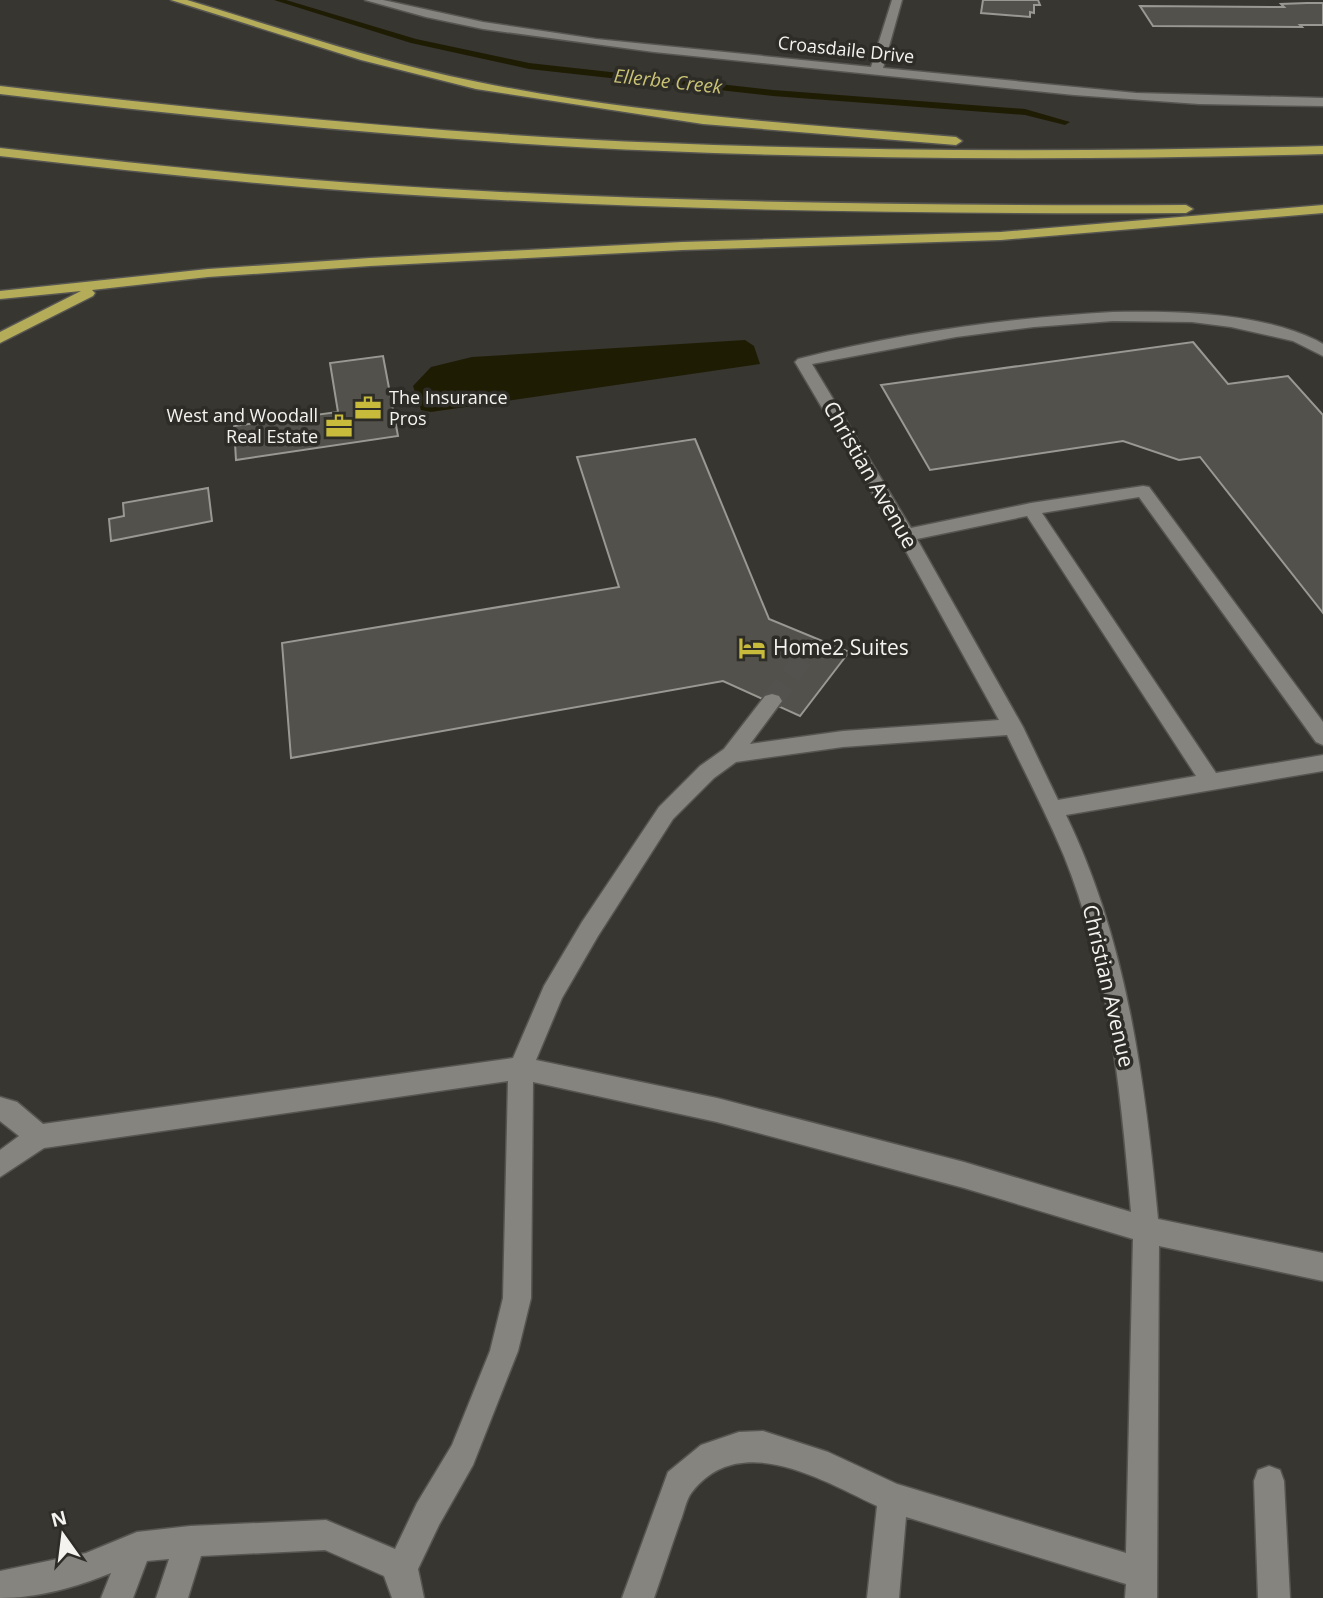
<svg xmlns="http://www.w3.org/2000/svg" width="1323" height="1598" viewBox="0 0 1323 1598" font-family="'Open Sans',sans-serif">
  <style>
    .water { fill: #1f1c04 }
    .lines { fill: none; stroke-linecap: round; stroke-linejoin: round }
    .stream { fill: #1f1c04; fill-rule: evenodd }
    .building { fill: #52514b; stroke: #999892; stroke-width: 2 }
    .minor-tunnel { stroke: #53524e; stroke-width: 21; stroke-dasharray: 21 10; stroke-linecap: butt }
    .minor-casing { stroke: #565551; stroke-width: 3 }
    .highway-casing { stroke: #565551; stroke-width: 3 }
    .minor { fill: #85847e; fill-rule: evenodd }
    .highway { fill: #b4ac59; fill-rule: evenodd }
    .labels { text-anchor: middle; stroke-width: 7; stroke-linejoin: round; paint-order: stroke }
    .far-street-label { font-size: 18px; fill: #f4f3f0; stroke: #2d2c27 }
    .far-poi-label { font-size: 18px; fill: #f4f3f0; stroke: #2d2c27; text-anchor: start }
    .far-water-label { font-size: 19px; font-style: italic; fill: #cac376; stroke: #2d2c27 }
    .street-label { font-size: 21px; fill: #f4f3f0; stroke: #2d2c27 }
    .poi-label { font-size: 21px; fill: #f4f3f0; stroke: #2d2c27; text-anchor: start }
  </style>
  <rect width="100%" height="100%" fill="#373631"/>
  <path class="water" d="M 745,340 L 754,346 L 760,364 L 431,412 L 421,410 L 413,386 L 431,367 L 472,357 Z"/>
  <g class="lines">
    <path class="stream" d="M 274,0 L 286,0 L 416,39 L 529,63 L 773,90 L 1025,109 L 1070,122 L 1065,125 L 1025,115 L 773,96 L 529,69 L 411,43 Z"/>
  </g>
  <path class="building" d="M 983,0 L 1038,0 L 1040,5 L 1034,5 L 1034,13 L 1030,12 L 1030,17 L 981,13 Z
    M 1307,3 L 1323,3 L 1323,25 L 1300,25 L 1302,27 L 1153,26 L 1140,6 L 1284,7 L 1281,4 Z
    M 1193,342 L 1228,384 L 1288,376 L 1323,415 L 1323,613 L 1200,457 L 1179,460 L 1123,441 L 930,470 L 881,385 Z
    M 383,356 L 398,436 L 236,460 L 234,426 L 338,412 L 330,363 Z
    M 695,439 L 769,619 L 849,652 L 800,716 L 723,681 L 291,758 L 282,643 L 619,587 L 577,457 Z
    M 208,488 L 212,521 L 111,541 L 109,519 L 124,516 L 123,503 Z"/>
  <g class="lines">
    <path class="minor-tunnel" d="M 772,701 L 809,650"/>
    <defs>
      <path id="minor" d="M 365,0 L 383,0 L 483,22 L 596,39 L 871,67 L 892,0 L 902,0 L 883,68 L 1136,93 L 1323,98 L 1323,106 L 1199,104 L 1074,95 L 654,52 L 483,29 L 426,17 Z
        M 1113,312 C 1177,311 1257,312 1316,340 L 1323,344 L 1323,356 L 1293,341 L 1231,327 L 1192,322 L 1113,321 L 1034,327 L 956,337 L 812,364 L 911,528 L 1031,503 L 1143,486 L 1149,487 L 1323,722 L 1323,745 L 1316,742 L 1139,497 L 1042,513 L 1216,773 L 1323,755 L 1323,771 L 1066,815 C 1127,941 1145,1081 1158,1219 L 1323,1253 L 1323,1281 L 1159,1246 L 1157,1598 L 1125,1598 L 1126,1584 L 906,1517 L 899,1598 L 867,1598 L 877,1506 C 822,1480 740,1430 692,1492 C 686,1499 684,1513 680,1522 C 671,1547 663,1573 654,1598 L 622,1598 L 668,1472 L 701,1445 L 739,1432 L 763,1431 L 828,1452 L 897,1484 L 1126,1553 L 1133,1239 L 964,1188 L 717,1122 L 533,1082 L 531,1298 L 518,1351 L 473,1465 L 439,1525 L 418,1569 L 424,1598 L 392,1598 L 384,1576 L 325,1550 L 201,1556 L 188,1598 L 156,1598 L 169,1559 L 147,1561 L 133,1598 L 101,1598 L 111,1573 C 77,1587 38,1598 0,1598 L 0,1571 L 86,1553 L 137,1532 L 190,1526 L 326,1520 L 395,1549 L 417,1503 L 452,1445 L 490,1351 L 503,1298 L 508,1081 L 44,1148 L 0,1177 L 0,1150 L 19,1136 L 0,1121 L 0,1097 L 17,1102 L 43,1124 L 513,1058 L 544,986 L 582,922 L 659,807 L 700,766 L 724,749 L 765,696 L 772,694 L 779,696 L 782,701 L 750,744 L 843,731 L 999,720 L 897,535 L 795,362 L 798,359 C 901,333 1007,318 1113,312 ZM 1027,516 L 1196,776 L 1058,800 L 1023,727 L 917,539 ZM 1007,735 C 1026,775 1047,815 1064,856 C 1109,968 1121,1093 1131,1212 L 964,1162 L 717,1098 L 536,1060 L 562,998 L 598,936 L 673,819 L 714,778 L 736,762 L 843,747 Z
        M 1269,1466 L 1280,1470 L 1284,1481 L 1290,1598 L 1258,1598 L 1254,1481 L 1258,1470 Z"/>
      <path id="highway" d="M 171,0 L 187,0 C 283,29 379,62 478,82 C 635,114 796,124 956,137 L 962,141 L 956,145 L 703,124 L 476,89 L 361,60 Z
        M 0,86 C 221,112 442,134 664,143 C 884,152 1103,152 1323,146 L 1323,154 C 1103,160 884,160 664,151 C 442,142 221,120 0,94 Z
        M 0,148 C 148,165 297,181 446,189 C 692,203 939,206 1186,205 L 1193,209 L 1186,213 C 939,214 692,211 446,197 C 297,189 148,173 0,156 Z
        M 1323,205 L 1323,213 L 1001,240 L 682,250 L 370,266 L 208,277 L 92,290 L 95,293 L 93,296 L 0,343 L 0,332 L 81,291 L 0,299 L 0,291 L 208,269 L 370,258 L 682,242 L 1001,232 Z"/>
    </defs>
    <use href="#minor" class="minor-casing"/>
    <use href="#highway" class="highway-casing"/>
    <use href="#minor" class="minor"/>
    <use href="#highway" class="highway"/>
  </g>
  <defs>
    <symbol id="office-bare" viewBox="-9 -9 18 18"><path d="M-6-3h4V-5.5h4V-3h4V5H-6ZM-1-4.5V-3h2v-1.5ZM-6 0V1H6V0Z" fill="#c8bb3b" stroke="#2d2c27" stroke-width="2.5" paint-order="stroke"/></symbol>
    <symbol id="hotel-bare" viewBox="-9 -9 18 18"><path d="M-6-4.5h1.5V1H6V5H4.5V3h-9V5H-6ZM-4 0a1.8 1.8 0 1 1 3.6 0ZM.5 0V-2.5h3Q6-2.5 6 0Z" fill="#c8bb3b" stroke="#2d2c27" stroke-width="2.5" paint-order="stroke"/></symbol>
  </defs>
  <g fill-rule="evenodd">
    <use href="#office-bare" x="349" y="389" width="38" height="38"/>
    <use href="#office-bare" x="320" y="407" width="38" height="38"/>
    <use href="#hotel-bare" x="733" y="629" width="38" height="38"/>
  </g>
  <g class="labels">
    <g class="far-street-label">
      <text transform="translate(846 50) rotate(6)" y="6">Croasdaile Drive</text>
    </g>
    <g class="far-poi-label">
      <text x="389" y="404">The Insurance<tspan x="389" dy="21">Pros</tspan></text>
      <text x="318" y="422" text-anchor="end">West and Woodall<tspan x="318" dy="21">Real Estate</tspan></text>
    </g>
    <g class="far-water-label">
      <text transform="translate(668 81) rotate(6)" y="7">Ellerbe Creek</text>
    </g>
    <g class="street-label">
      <text transform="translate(870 475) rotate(60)" y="7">Christian Avenue</text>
      <text transform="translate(1108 986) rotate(77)" y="7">Christian Avenue</text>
    </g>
    <g class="poi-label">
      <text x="773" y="655">Home2 Suites</text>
    </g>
  </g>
  <g transform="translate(63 1535) rotate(346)" stroke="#2d2c27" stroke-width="5" paint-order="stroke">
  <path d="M0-5L12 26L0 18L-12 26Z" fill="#f4f3f0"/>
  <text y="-10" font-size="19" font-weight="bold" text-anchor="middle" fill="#f4f3f0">N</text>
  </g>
</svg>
